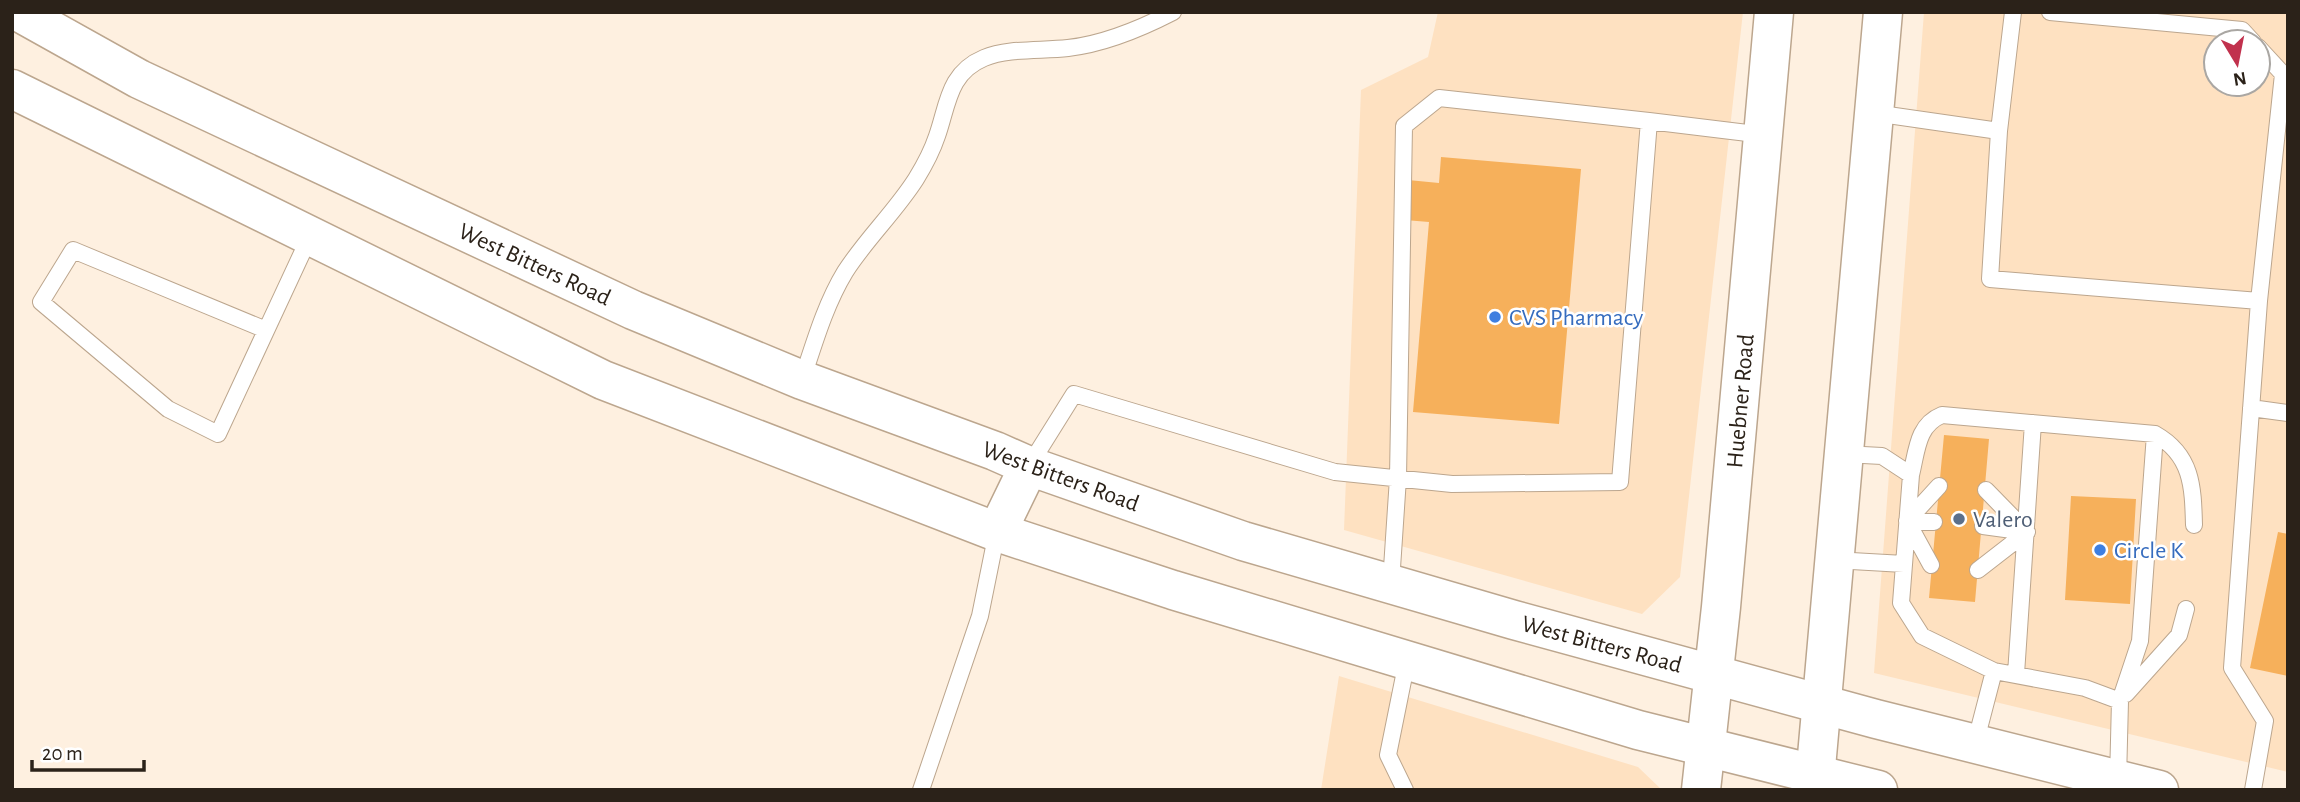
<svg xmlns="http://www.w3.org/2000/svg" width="2300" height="802" viewBox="0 0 2300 802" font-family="'Alegreya Sans',sans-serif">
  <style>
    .built { fill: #fee1c1; fill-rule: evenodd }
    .building { fill: #f6b05b }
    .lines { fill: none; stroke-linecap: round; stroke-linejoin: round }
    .lane-casing { stroke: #bca68e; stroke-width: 18 }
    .secondary-casing { stroke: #bca68e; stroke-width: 41 }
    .primary-casing { stroke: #bca68e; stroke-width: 41 }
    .lane { stroke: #fff; stroke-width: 16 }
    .secondary { stroke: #fff; stroke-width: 38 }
    .primary { stroke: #fff; stroke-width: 38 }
    .shop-dot { fill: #3f7fe0; stroke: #fff; stroke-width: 2.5 }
    .service-dot { fill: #5c6f8a; stroke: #fff; stroke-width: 2.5 }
    .labels { text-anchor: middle; stroke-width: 5; stroke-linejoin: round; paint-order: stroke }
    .street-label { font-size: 24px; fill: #2b2219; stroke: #fff }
    .shop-label { font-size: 24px; fill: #366cbe; stroke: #fff; text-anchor: start }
    .service-label { font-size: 24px; fill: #4e5e75; stroke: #fff; text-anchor: start }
  </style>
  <rect width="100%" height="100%" fill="#fef0e0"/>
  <path class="built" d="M 1438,12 L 1743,12 L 1680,577 L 1642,614 L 1344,530 L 1361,90 L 1428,57 Z
    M 1924,12 L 2288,12 L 2288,772 L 1874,673 ZM 2216,42 L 2258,42 L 2258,84 L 2216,84 Z
    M 1339,676 L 1638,767 L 1662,790 L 1321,790 Z"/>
  <path class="building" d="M 1441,157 L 1581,169 L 1559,424 L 1413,412 L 1429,222 L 1405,220 L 1408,180 L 1439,183 Z
    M 1944,435 L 1989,439 L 1975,602 L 1929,598 Z
    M 2071,496 L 2136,499 L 2130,604 L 2065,600 Z
    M 2278,532 L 2288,534 L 2288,676 L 2250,668 Z"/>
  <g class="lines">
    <defs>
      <path id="lane" d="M 2013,12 L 1999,131 L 1990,279 L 2259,301
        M 2050,12 L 2242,30 L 2253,42
        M 1874,113 L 1999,131
        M 266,330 L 73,250 L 41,302 L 168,409 L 218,434 L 310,236
        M 802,380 C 814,344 825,305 845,272 C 866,239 895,212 916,179 C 924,166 932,151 937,136 C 948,105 948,73 984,58 C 1008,48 1041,51 1068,48 C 1104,44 1140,29 1173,12
        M 2251,408 L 2288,413
        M 1844,454 L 1882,456 L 1911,475 L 1901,603 L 1922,636 L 1994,671 L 2085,688 L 2120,701 L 2118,780
        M 1029,466 L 1074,394 L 1335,472 L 1452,484 L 1620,482 L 1649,121 L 1764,135
        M 1911,475 C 1917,451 1917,425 1942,415 L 2155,434 C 2192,455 2193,486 2194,525
        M 1986,490 L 2027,532
        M 1907,521 L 1931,565
        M 1907,521 L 1939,486
        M 1907,521 L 1934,522
        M 1983,526 L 2027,532
        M 1834,560 L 1904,564
        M 1978,570 L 2027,532
        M 1391,583 L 1398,478 L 1404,126 L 1439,98 L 1649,121
        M 2016,674 L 2033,423
        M 2126,694 L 2179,635 L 2186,609
        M 2120,701 L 2140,641 L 2155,434
        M 1975,744 L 1994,671
        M 921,790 L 980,616 L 997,532
        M 1405,790 L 1388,755 L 1407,661
        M 2253,790 L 2265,721 L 2232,668 L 2259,301 L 2283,74 L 2258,47"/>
      <path id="secondary" d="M 19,12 L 139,79 L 633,310 L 802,380 L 995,451 L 1029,466 L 1243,541 L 1514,620 L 1876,719 L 2159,790
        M 12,89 L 603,380 L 997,532 L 1173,590 L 1638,730 L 1878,790
        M 997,532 L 1029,466"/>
      <path id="primary" d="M 1701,790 L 1721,607 L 1774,12
        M 1814,790 L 1883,12"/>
    </defs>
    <use href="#lane" class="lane-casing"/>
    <use href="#secondary" class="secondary-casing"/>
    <use href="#primary" class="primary-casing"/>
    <use href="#lane" class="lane"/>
    <use href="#secondary" class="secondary"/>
    <use href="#primary" class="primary"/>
  </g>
  <g class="shop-dot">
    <circle cx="1495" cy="317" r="7"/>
    <circle cx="2100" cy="550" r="7"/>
  </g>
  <circle class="service-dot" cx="1959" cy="519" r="7"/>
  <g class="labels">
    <g class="street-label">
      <text transform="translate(535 264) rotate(25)" y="8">West Bitters Road</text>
      <text transform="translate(1740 401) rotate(-85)" y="8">Huebner Road</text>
      <text transform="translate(1061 476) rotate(20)" y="8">West Bitters Road</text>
      <text transform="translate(1602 644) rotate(15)" y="8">West Bitters Road</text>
    </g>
    <g class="shop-label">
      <text x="1509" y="325">CVS Pharmacy</text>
      <text x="2114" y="558">Circle K</text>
    </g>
    <g class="service-label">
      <text x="1973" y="527">Valero</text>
    </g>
  </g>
  <rect width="2300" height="802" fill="none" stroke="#2b2219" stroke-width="28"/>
  <g transform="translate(2237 63) rotate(170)"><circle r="33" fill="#ffffff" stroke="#aaa7a3" stroke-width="2"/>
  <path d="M0-5L12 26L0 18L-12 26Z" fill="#c1314d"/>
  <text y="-10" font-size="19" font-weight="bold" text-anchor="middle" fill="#2b2219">N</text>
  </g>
  <path d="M32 760v10h112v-10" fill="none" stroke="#2b2219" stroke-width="3.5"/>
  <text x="42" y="760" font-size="21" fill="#2b2219" stroke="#ffffff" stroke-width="5" paint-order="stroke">20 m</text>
</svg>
